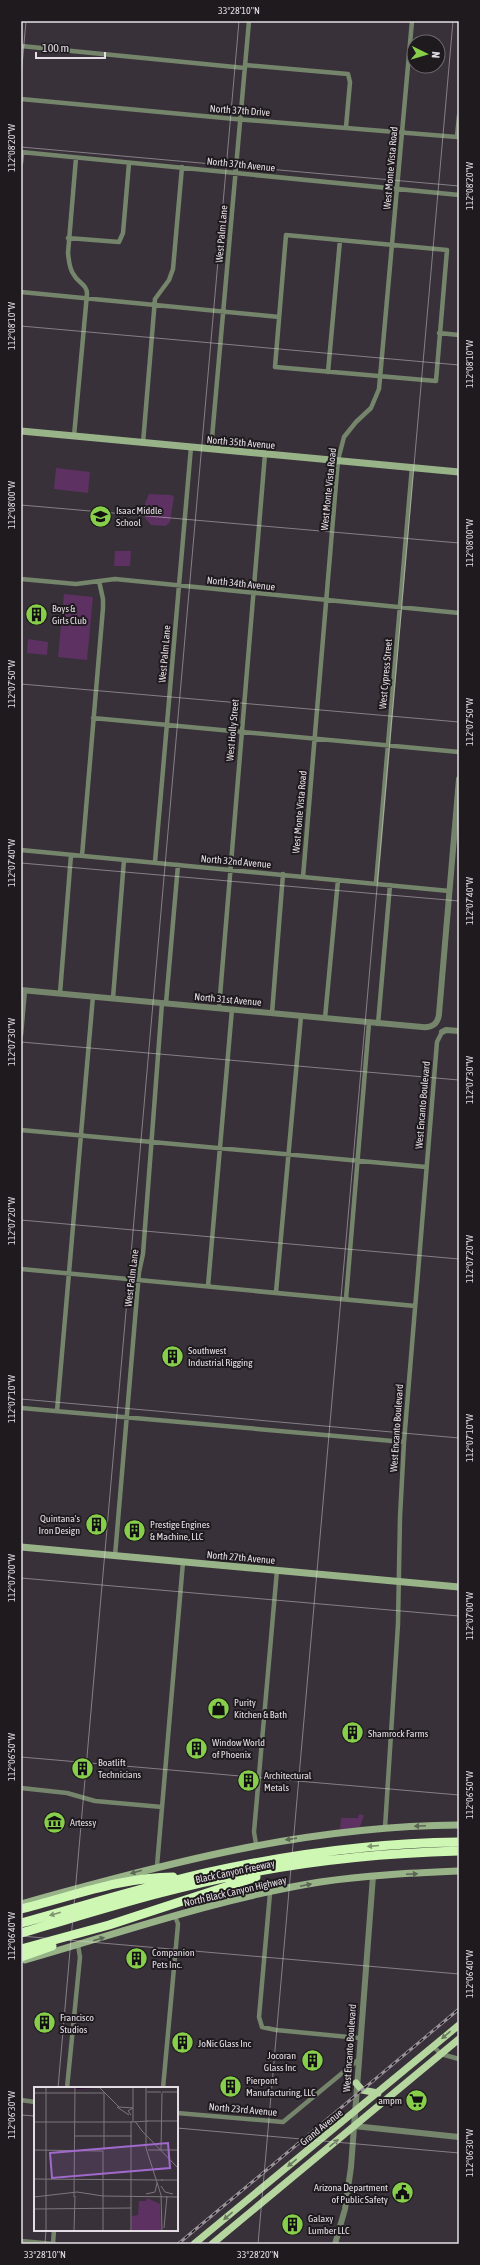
<svg xmlns="http://www.w3.org/2000/svg" width="480" height="2265" viewBox="0 0 480 2265" font-family="'Asap Condensed',sans-serif">
  <style>
    .green { fill: #5d3161 }
    .lines { fill: none; stroke-linecap: round; stroke-linejoin: round }
    .minor { stroke: #75856b; stroke-width: 4.5 }
    .tertiary { stroke: #75856b; stroke-width: 6 }
    .secondary { stroke: #99b389; stroke-width: 7 }
    .primary { stroke: #b5d79f; stroke-width: 7 }
    .motorway { stroke: #cef7b4; stroke-width: 9 }
    .rail-casing { stroke: #999299; stroke-width: 3 }
    .rail { stroke: #1e1a1e; stroke-width: 1.5; stroke-dasharray: 4.5; stroke-linecap: butt }
    .oneway { fill: #5c6654 }
    .oneway2 { fill: #7f9470 }
    .oneway3 { fill: #6a785e }
    .ticks { fill: none; stroke: #e4dee4; stroke-width: 1; stroke-opacity: 0.45 }
    .labels { text-anchor: middle; stroke-width: 4; stroke-linejoin: round; paint-order: stroke }
    .street-label { font-size: 10px; fill: #e4dee4; stroke: #1e1a1e }
    .poi-label { font-size: 10px; fill: #e4dee4; stroke: #1e1a1e; text-anchor: start }
    .inset-river { fill: none; stroke: #320536; stroke-width: 2 }
    .inset-road { fill: none; stroke: #7d767d; stroke-width: 1 }
    .view { fill: #a06acc; fill-opacity: 0.15; stroke: #a06acc; stroke-width: 2 }
    .inset-edge { fill: none; stroke: #e4dee4; stroke-width: 2 }
    .neatline { fill: none; stroke: #e4dee4; stroke-width: 1.5 }
    .ticks-label { font-size: 10px; text-anchor: middle; fill: #e4dee4 }
  </style>
  <rect width="100%" height="100%" fill="#393139"/>
  <path class="green" d="M 56,468 L 90,472 L 88,493 L 54,489 Z
    M 149,494 L 171,495 L 174,497 L 170,522 L 166,526 L 151,525 L 145,518 L 145,503 Z
    M 115,551 L 131,551 L 130,566 L 114,566 Z
    M 64,594 L 93,597 L 87,660 L 58,657 Z
    M 28,639 L 48,642 L 47,655 L 27,653 Z
    M 359,1814 L 364,1815 L 360,1827 L 340,1830 L 341,1818 L 358,1818 Z"/>
  <g class="lines">
    <path class="minor" d="M 21,46 L 245,68
      M 245,65 L 348,74 L 350,82 L 346,127
      M 21,99 L 235,119 L 457,137 L 459,116
      M 21,152 L 459,195
      M 21,163 L 22,152
      M 286,235 L 447,250 L 436,381 L 275,367 Z
      M 68,238 L 119,242 L 123,233 L 129,163
      M 21,292 L 279,317
      M 439,333 L 459,335
      M 328,372 L 340,240
      M 74,436 L 87,294 C 87,284 78,283 74,275 C 69,269 69,261 68,253 L 76,158
      M 143,443 L 155,299 L 169,280 L 173,269 L 182,167
      M 211,449 L 249,21
      M 21,579 L 76,584 L 115,579 L 459,613
      M 93,718 L 459,752
      M 21,850 L 449,891
      M 82,856 L 103,608 L 103,599 L 99,581
      M 155,862 L 191,447
      M 303,877 L 338,460 L 344,437 L 356,422 L 371,408 L 379,389 L 412,21
      M 376,883 L 412,467
      M 60,993 L 71,855
      M 113,998 L 124,860
      M 166,1003 L 178,865
      M 219,1008 L 265,454
      M 272,1013 L 283,874
      M 325,1018 L 338,880
      M 378,1024 L 390,885
      M 21,1035 L 25,990
      M 21,1130 L 426,1167
      M 21,1269 L 415,1306
      M 208,1286 L 232,1009
      M 276,1292 L 301,1016
      M 346,1299 L 369,1023
      M 21,1408 L 404,1442
      M 57,1411 L 93,996
      M 115,1556 L 139,1272 L 143,1254 L 162,1003
      M 21,1788 L 67,1793 L 95,1801 L 162,1807
      M 385,1828 L 398,1624 L 400,1517 L 404,1442 L 437,1042 L 442,1032
      M 256,1844 L 254,1832 L 277,1570
      M 157,1866 L 183,1562
      M 270,1893 L 259,2017 L 262,2027 L 276,2030 L 359,2038
      M 433,2046 L 441,2054 L 459,2059
      M 67,2088 L 80,1957 L 78,1945
      M 163,2088 L 178,1924 L 175,1916
      M 21,2100 L 35,2102
      M 177,2113 L 283,2122 L 358,2060
      M 21,2241 L 54,2244
      M 53,2244 L 54,2230"/>
    <path class="tertiary" d="M 21,990 L 422,1027 C 432,1028 438,1024 439,1014 L 459,779
      M 442,1032 L 446,1030 L 459,1031
      M 354,2126 L 459,2137
      M 335,2244 L 345,2209 L 351,2167 L 373,1876"/>
    <path class="secondary" d="M 21,431 L 459,472
      M 21,1547 L 459,1587
      M 21,1904 C 167,1863 306,1826 459,1825
      M 25,1960 C 123,1932 220,1898 320,1882 C 366,1875 413,1873 459,1871"/>
    <path class="primary" d="M 356,2083 L 362,2090 L 378,2093
      M 194,2244 L 459,2025
      M 212,2244 L 459,2039"/>
    <path class="motorway" d="M 21,1909 C 70,1897 122,1877 173,1877
      M 21,1923 C 84,1906 147,1886 210,1872 C 292,1854 375,1843 459,1842
      M 21,1933 C 94,1912 168,1888 243,1874 C 314,1860 387,1853 459,1851
      M 21,1949 L 109,1925 L 256,1877
      M 21,1957 L 52,1946"/>
    <defs>
      <path id="rail" d="M 178,2244 L 459,2009"/>
    </defs>
    <use href="#rail" class="rail-casing"/>
    <use href="#rail" class="rail"/>
  </g>
  <defs><path id="oneway-solid" d="M-6-.8H1V-3.2L6.5 0L1 3.2V.8H-6Z"/></defs>
  <g class="oneway">
    <use href="#oneway-solid" transform="translate(420 1826) rotate(178)"/>
    <use href="#oneway-solid" transform="translate(291 1839) rotate(172)"/>
    <use href="#oneway-solid" transform="translate(136 1872) rotate(164)"/>
    <use href="#oneway-solid" transform="translate(412 1874) rotate(-3)"/>
    <use href="#oneway-solid" transform="translate(306 1885) rotate(-12)"/>
    <use href="#oneway-solid" transform="translate(99 1939) rotate(-16)"/>
  </g>
  <g class="oneway2">
    <use href="#oneway-solid" transform="translate(373 1846) rotate(175)"/>
    <use href="#oneway-solid" transform="translate(55 1914) rotate(164)"/>
  </g>
  <g class="oneway3">
    <use href="#oneway-solid" transform="translate(446 2035) rotate(140)"/>
    <use href="#oneway-solid" transform="translate(334 2143) rotate(-39)"/>
    <use href="#oneway-solid" transform="translate(292 2163) rotate(141)"/>
    <use href="#oneway-solid" transform="translate(228 2216) rotate(140)"/>
  </g>
  <path class="ticks" d="M 21,77 L 26,21M 21,147 L 459,186M 21,326 L 459,365M 21,505 L 459,543M 21,684 L 459,722M 21,863 L 459,901M 21,1042 L 459,1080M 21,1220 L 459,1259M 21,1399 L 459,1438M 21,1578 L 459,1616M 21,1757 L 459,1795M 21,1936 L 459,1974M 58,2088 L 239,21M 21,2115 L 35,2116M 177,2128 L 459,2153M 45,2244 L 46,2230M 258,2244 L 453,21"/>
  <defs>
    <symbol id="school-disc" viewBox="-11 -11 22 22"><circle r="9.5" fill="#87cf4a" stroke="#1e1a1e"/><path d="M0-5L7-2L0 1L-7-2ZM-4 1L0 2.5L4 1V4Q0 6-4 4Z" fill="#111"/></symbol>
    <symbol id="building-disc" viewBox="-11 -11 22 22"><circle r="9.5" fill="#87cf4a" stroke="#1e1a1e"/><path d="M-4-6H4V6H1V3H-1V6H-4ZM-2.5-4.3h1.7v1.8h-1.7ZM.8-4.3h1.7v1.8H.8ZM-2.5-1h1.7V.8h-1.7ZM.8-1h1.7V.8H.8Z" fill="#111"/></symbol>
    <symbol id="shop-disc" viewBox="-11 -11 22 22"><circle r="9.5" fill="#87cf4a" stroke="#1e1a1e"/><path d="M-5-2.5h2.3a2.7 3.5 0 0 1 5.4 0H5L5.5 6h-11ZM-1.5-2.5h3a1.5 2.3 0 0 0-3 0Z" fill="#111"/></symbol>
    <symbol id="museum-disc" viewBox="-11 -11 22 22"><circle r="9.5" fill="#87cf4a" stroke="#1e1a1e"/><path d="M0-6L6-3V-2H-6V-3ZM-5-1h2V3h-2ZM-1-1h2V3h-2ZM3-1h2V3H3ZM-6 4H6V6H-6Z" fill="#111"/></symbol>
    <symbol id="supermarket-disc" viewBox="-11 -11 22 22"><circle r="9.5" fill="#87cf4a" stroke="#1e1a1e"/><path d="M-6-5.5h2.5l.6 2H6L4.5 2H-2.5L-4.4-4H-6ZM-1.5 3.2a1.3 1.3 0 1 0 .1 0ZM3 3.2a1.3 1.3 0 1 0 .1 0Z" fill="#111"/></symbol>
    <symbol id="civic-disc" viewBox="-11 -11 22 22"><circle r="9.5" fill="#87cf4a" stroke="#1e1a1e"/><path d="M-.6-6.5H3V-4.5H.6V-3L4-1V1h2V6H-6V1h2V-1L-.6-3ZM-1.2 2.5V6h2.4V2.5Z" fill="#111"/></symbol>
  </defs>
  <g fill-rule="evenodd">
    <use href="#school-disc" x="88" y="504" width="25" height="25"/>
    <use href="#building-disc" x="24" y="602" width="25" height="25"/>
    <use href="#building-disc" x="160" y="1344" width="25" height="25"/>
    <use href="#building-disc" x="84" y="1512" width="25" height="25"/>
    <use href="#building-disc" x="122" y="1518" width="25" height="25"/>
    <use href="#shop-disc" x="206" y="1696" width="25" height="25"/>
    <use href="#building-disc" x="340" y="1720" width="25" height="25"/>
    <use href="#building-disc" x="184" y="1736" width="25" height="25"/>
    <use href="#building-disc" x="70" y="1756" width="25" height="25"/>
    <use href="#building-disc" x="236" y="1768" width="25" height="25"/>
    <use href="#museum-disc" x="42" y="1810" width="25" height="25"/>
    <use href="#building-disc" x="124" y="1946" width="25" height="25"/>
    <use href="#building-disc" x="32" y="2010" width="25" height="25"/>
    <use href="#building-disc" x="170" y="2030" width="25" height="25"/>
    <use href="#building-disc" x="300" y="2048" width="25" height="25"/>
    <use href="#building-disc" x="218" y="2074" width="25" height="25"/>
    <use href="#supermarket-disc" x="404" y="2088" width="25" height="25"/>
    <use href="#civic-disc" x="390" y="2180" width="25" height="25"/>
    <use href="#building-disc" x="280" y="2212" width="25" height="25"/>
  </g>
  <g class="labels">
    <g class="street-label">
      <text transform="translate(240 110) rotate(4)" y="4">North 37th Drive</text>
      <text transform="translate(241 164) rotate(6)" y="4">North 37th Avenue</text>
      <text transform="translate(390 168) rotate(-85)" y="4">West Monte Vista Road</text>
      <text transform="translate(221 234) rotate(-85)" y="4">West Palm Lane</text>
      <text transform="translate(241 442) rotate(5)" y="4">North 35th Avenue</text>
      <text transform="translate(328 489) rotate(-84)" y="4">West Monte Vista Road</text>
      <text transform="translate(241 583) rotate(6)" y="4">North 34th Avenue</text>
      <text transform="translate(164 654) rotate(-85)" y="4">West Palm Lane</text>
      <text transform="translate(385 674) rotate(-85)" y="4">West Cypress Street</text>
      <text transform="translate(232 730) rotate(-85)" y="4">West Holly Street</text>
      <text transform="translate(299 812) rotate(-85)" y="4">West Monte Vista Road</text>
      <text transform="translate(236 861) rotate(5)" y="4">North 32nd Avenue</text>
      <text transform="translate(228 999) rotate(5)" y="4">North 31st Avenue</text>
      <text transform="translate(422 1105) rotate(-85)" y="4">West Encanto Boulevard</text>
      <text transform="translate(131 1278) rotate(-83)" y="4">West Palm Lane</text>
      <text transform="translate(396 1428) rotate(-86)" y="4">West Encanto Boulevard</text>
      <text transform="translate(241 1557) rotate(5)" y="4">North 27th Avenue</text>
      <text transform="translate(235 1871) rotate(-12)" y="4">Black Canyon Freeway</text>
      <text transform="translate(235 1891) rotate(-13)" y="4">North Black Canyon Highway</text>
      <text transform="translate(349 2048) rotate(-86)" y="4">West Encanto Boulevard</text>
      <text transform="translate(243 2109) rotate(5)" y="4">North 23rd Avenue</text>
      <text transform="translate(321 2127) rotate(-39)" y="4">Grand Avenue</text>
    </g>
    <g class="poi-label">
      <text x="116" y="514">Isaac Middle<tspan x="116" dy="12">School</tspan></text>
      <text x="52" y="612">Boys &amp;<tspan x="52" dy="12">Girls Club</tspan></text>
      <text x="188" y="1354">Southwest<tspan x="188" dy="12">Industrial Rigging</tspan></text>
      <text x="80" y="1522" text-anchor="end">Quintana's<tspan x="80" dy="12">Iron Design</tspan></text>
      <text x="150" y="1528">Prestige Engines<tspan x="150" dy="12">&amp; Machine, LLC</tspan></text>
      <text x="234" y="1706">Purity<tspan x="234" dy="12">Kitchen &amp; Bath</tspan></text>
      <text x="368" y="1737">Shamrock Farms</text>
      <text x="212" y="1746">Window World<tspan x="212" dy="12">of Phoenix</tspan></text>
      <text x="98" y="1766">Boatlift<tspan x="98" dy="12">Technicians</tspan></text>
      <text x="264" y="1779">Architectural<tspan x="264" dy="12">Metals</tspan></text>
      <text x="70" y="1826">Artessy</text>
      <text x="152" y="1956">Companion<tspan x="152" dy="12">Pets Inc.</tspan></text>
      <text x="60" y="2021">Francisco<tspan x="60" dy="12">Studios</tspan></text>
      <text x="198" y="2047">JoNic Glass Inc</text>
      <text x="296" y="2059" text-anchor="end">Jocoran<tspan x="296" dy="12">Glass Inc</tspan></text>
      <text x="246" y="2084">Pierpont<tspan x="246" dy="12">Manufacturing, LLC</tspan></text>
      <text x="402" y="2104" text-anchor="end">ampm</text>
      <text x="388" y="2191" text-anchor="end">Arizona Department<tspan x="388" dy="12">of Public Safety</tspan></text>
      <text x="308" y="2222">Galaxy<tspan x="308" dy="12">Lumber LLC</tspan></text>
    </g>
  </g>
  <g transform="translate(34 2087)">
    <rect width="144" height="144" fill="#393139"/>
    <path d="M 113,111 L 126,117 L 127,144 L 98,144 L 98,129 L 104,128 L 105,114 L 112,114 Z" fill="#5d3161"/>
    <path class="inset-river" d="M 41,1 L 63,0"/>
    <path class="inset-road" d="M 65,0 L 85,20 L 99,21 L 99,35M 112,0 L 112,61 L 127,108 L 128,144M 113,5 L 127,5M 128,5 L 144,5M 0,6 L 70,6 L 70,63M 83,20 L 95,28M 97,28 L 94,24 L 99,21 L 99,0M 97,34 L 97,144M 101,34 L 108,44 L 144,81M 113,34 L 144,34M 0,35 L 99,35M 99,35 L 114,34M 41,49 L 98,49M 0,63 L 69,64 L 69,144M 114,63 L 144,63M 127,63 L 128,6M 0,92 L 129,93M 127,93 L 144,93M 127,99 L 131,105 L 139,107M 112,107 L 121,105 L 123,96M 0,110 L 43,105 L 69,109 L 144,110M 40,110 L 41,0M 0,122 L 97,121M 130,141 L 133,109M 12,144 L 12,0M 40,144 L 41,109"/>
    <path class="view" d="M 134,56 L 136,81 L 18,91 L 16,66 Z"/>
    <rect width="144" height="144" class="inset-edge"/>
  </g>
  <rect width="480" height="2265" fill="none" stroke="#1e1a1e" stroke-width="44"/>
  <g transform="translate(426 54) rotate(95)"><circle r="19" fill="#1e1a1e" stroke="#6d686d"/>
  <path d="M0-3L7 15L0 10L-7 15Z" fill="#87cf4a"/>
  <text y="-6" font-size="11" font-weight="bold" text-anchor="middle" fill="#e4dee4">N</text>
  </g>
  <path d="M36 52v6h69v-6" fill="none" stroke="#e4dee4" stroke-width="2"/>
  <text x="42" y="52" font-size="12" fill="#e4dee4" stroke="#1e1a1e" stroke-width="3" paint-order="stroke">100 m</text>
  <rect x="22" y="22" width="436" height="2221" class="neatline"/>
  <g class="ticks-label">
    <text x="239" y="14">33°28'10"N</text>
    <text transform="translate(11 148) rotate(-90)" y="4">112°08'20"W</text>
    <text transform="translate(469 186) rotate(-90)" y="4">112°08'20"W</text>
    <text transform="translate(11 326) rotate(-90)" y="4">112°08'10"W</text>
    <text transform="translate(469 364) rotate(-90)" y="4">112°08'10"W</text>
    <text transform="translate(11 505) rotate(-90)" y="4">112°08'00"W</text>
    <text transform="translate(469 543) rotate(-90)" y="4">112°08'00"W</text>
    <text transform="translate(11 684) rotate(-90)" y="4">112°07'50"W</text>
    <text transform="translate(469 722) rotate(-90)" y="4">112°07'50"W</text>
    <text transform="translate(11 863) rotate(-90)" y="4">112°07'40"W</text>
    <text transform="translate(469 901) rotate(-90)" y="4">112°07'40"W</text>
    <text transform="translate(11 1042) rotate(-90)" y="4">112°07'30"W</text>
    <text transform="translate(469 1080) rotate(-90)" y="4">112°07'30"W</text>
    <text transform="translate(11 1221) rotate(-90)" y="4">112°07'20"W</text>
    <text transform="translate(469 1259) rotate(-90)" y="4">112°07'20"W</text>
    <text transform="translate(11 1399) rotate(-90)" y="4">112°07'10"W</text>
    <text transform="translate(469 1438) rotate(-90)" y="4">112°07'10"W</text>
    <text transform="translate(11 1578) rotate(-90)" y="4">112°07'00"W</text>
    <text transform="translate(469 1616) rotate(-90)" y="4">112°07'00"W</text>
    <text transform="translate(11 1757) rotate(-90)" y="4">112°06'50"W</text>
    <text transform="translate(469 1795) rotate(-90)" y="4">112°06'50"W</text>
    <text transform="translate(11 1936) rotate(-90)" y="4">112°06'40"W</text>
    <text transform="translate(469 1974) rotate(-90)" y="4">112°06'40"W</text>
    <text transform="translate(11 2115) rotate(-90)" y="4">112°06'30"W</text>
    <text transform="translate(469 2153) rotate(-90)" y="4">112°06'30"W</text>
    <text x="45" y="2258">33°28'10"N</text>
    <text x="258" y="2258">33°28'20"N</text>
  </g>
</svg>
